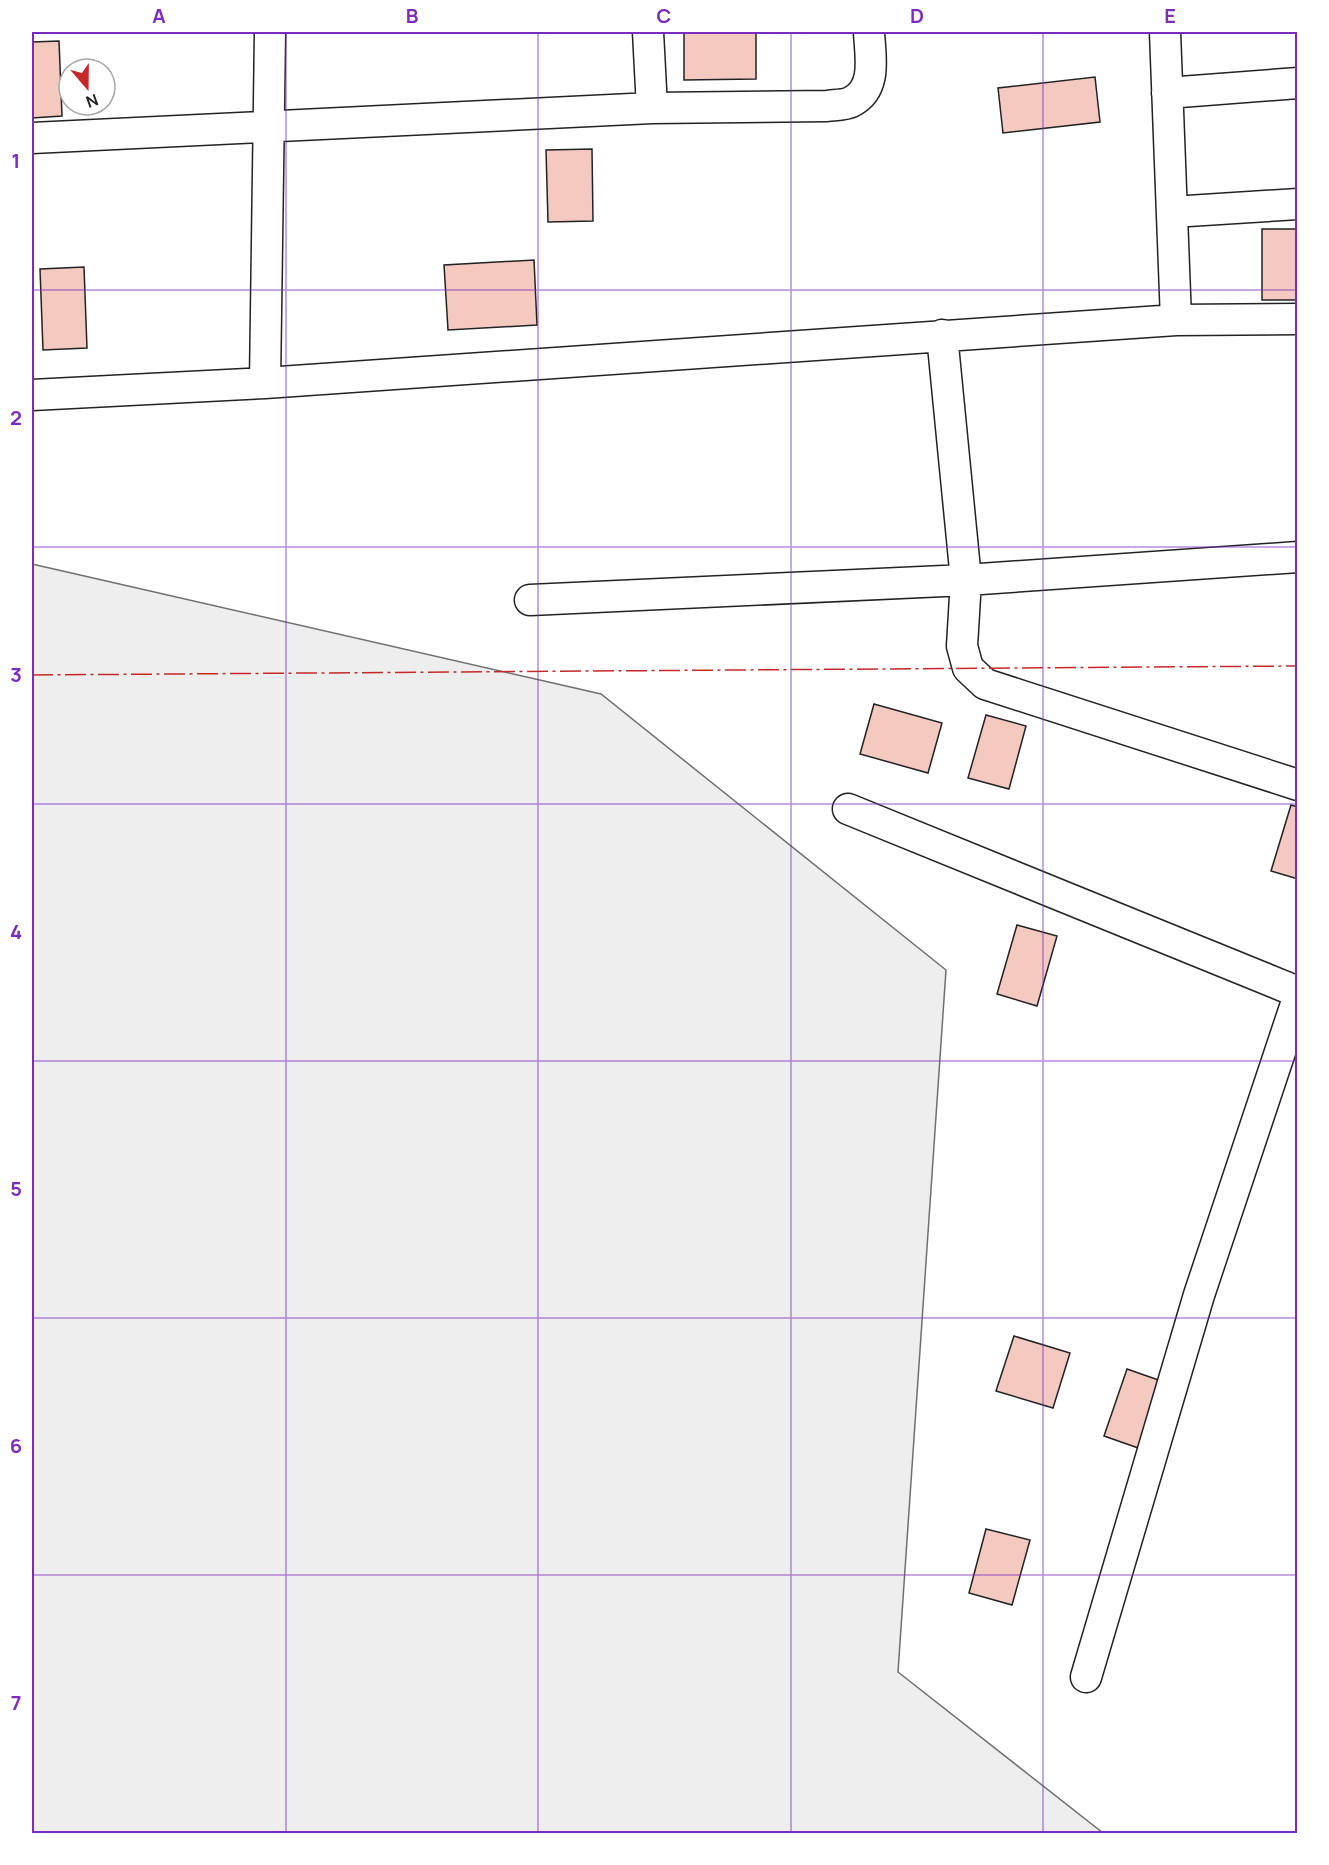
<svg xmlns="http://www.w3.org/2000/svg" width="1329" height="1865" viewBox="0 0 1329 1865" font-family="Manrope,sans-serif">
  <style>
    .green { fill: #eee; stroke: #6f6f6f; stroke-width: 1.5 }
    .building { fill: #f3c9c0; stroke: #222; stroke-width: 1.5 }
    .lines { fill: none; stroke-linecap: round; stroke-linejoin: round }
    .street-casing { stroke: #222; stroke-width: 33 }
    .street { stroke: #fff; stroke-width: 30 }
    .power { stroke: #c62828; stroke-width: 1.5; stroke-dasharray: 21 4.5 3 4.5; stroke-linecap: butt }
    .grid { fill: none; stroke: #7b2cbf; stroke-width: 1.5; stroke-opacity: 0.55 }
    .neatline { fill: none; stroke: #7b2cbf; stroke-width: 2 }
    .grid-label { font-size: 20px; text-anchor: middle; font-weight: bold; fill: #7b2cbf }
  </style>
  <rect width="100%" height="100%" fill="#fff"/>
  <path class="green" d="M 32,564 L 601,694 L 946,970 L 898,1672 L 1103,1833 L 32,1833 Z"/>
  <path class="building" d="M 684,32 L 756,32 L 756,79 L 684,80 Z
    M 59,41 L 62,116 L 32,118 L 32,42 Z
    M 1095,77 L 1100,122 L 1003,133 L 998,88 Z
    M 592,149 L 593,221 L 548,222 L 546,150 Z
    M 1262,229 L 1298,229 L 1298,300 L 1262,300 Z
    M 534,260 L 537,325 L 448,330 L 444,265 Z
    M 84,267 L 87,348 L 43,350 L 40,269 Z
    M 874,704 L 942,723 L 928,773 L 860,754 Z
    M 986,715 L 1026,726 L 1009,789 L 968,778 Z
    M 1291,805 L 1298,807 L 1298,879 L 1271,871 Z
    M 1017,925 L 1057,936 L 1037,1006 L 997,994 Z
    M 1014,1336 L 1070,1353 L 1053,1408 L 996,1391 Z
    M 1127,1369 L 1167,1383 L 1144,1450 L 1104,1436 Z
    M 986,1529 L 1030,1540 L 1012,1605 L 969,1593 Z"/>
  <g class="lines">
    <defs>
      <path id="street" d="M 648,32 L 652,108
        M 1165,32 L 1176,320
        M 1167,93 L 1298,83
        M 32,138 L 652,108 L 827,106 C 834,105 845,105 851,102 C 878,89 870,55 869,32
        M 1172,212 L 1298,204
        M 942,335 L 966,580 L 1298,557
        M 265,383 L 270,32
        M 32,395 L 265,383 L 1176,320 L 1298,319
        M 530,600 L 966,580 L 962,646 L 968,668 L 985,684 L 1298,785
        M 848,809 L 1298,992
        M 1086,1677 L 1199,1295 L 1298,998"/>
    </defs>
    <use href="#street" class="street-casing"/>
    <use href="#street" class="street"/>
    <path class="power" d="M 32,675 L 1298,666"/>
  </g>
  <path class="grid" d="M 286,32 L 286,1834M 538,32 L 538,1834M 791,32 L 791,1834M 1043,32 L 1043,1834M 32,290 L 1298,290M 32,547 L 1298,547M 32,804 L 1298,804M 32,1061 L 1298,1061M 32,1318 L 1298,1318M 32,1575 L 1298,1575"/>
  <rect width="1329" height="1865" fill="none" stroke="#ffffff" stroke-width="66"/>
  <g transform="translate(87 87) rotate(160)"><circle r="28" fill="#ffffff" stroke="#a7a7a7" stroke-width="1.5"/>
  <path d="M0-4.5L10 22L0 15L-10 22Z" fill="#c62828"/>
  <text y="-9" font-size="16" font-weight="bold" text-anchor="middle" fill="#222222">N</text>
  </g>
  <rect x="33" y="33" width="1263" height="1799" class="neatline"/>
  <g class="grid-label">
    <text x="159" y="23">A</text>
    <text x="412" y="23">B</text>
    <text x="664" y="23">C</text>
    <text x="917" y="23">D</text>
    <text x="1170" y="23">E</text>
    <text x="16" y="168">1</text>
    <text x="16" y="425">2</text>
    <text x="16" y="682">3</text>
    <text x="16" y="939">4</text>
    <text x="16" y="1196">5</text>
    <text x="16" y="1453">6</text>
    <text x="16" y="1710">7</text>
  </g>
</svg>
